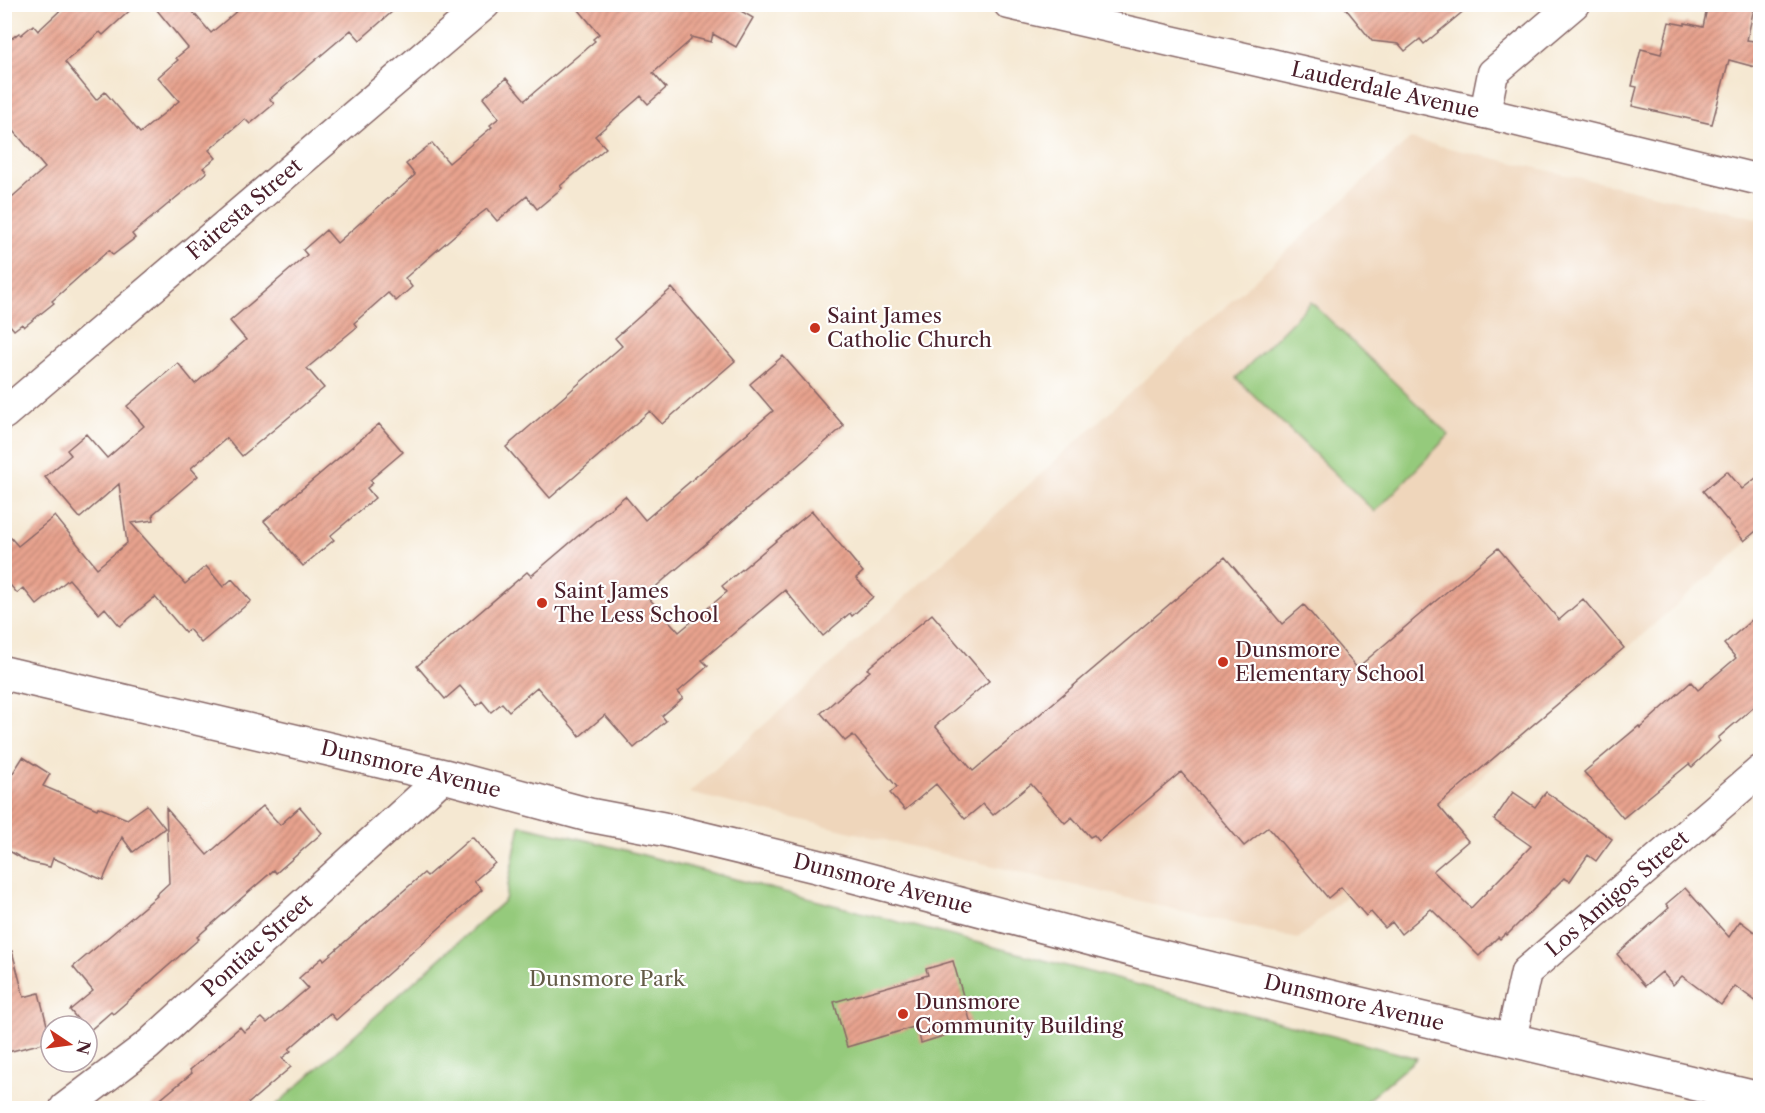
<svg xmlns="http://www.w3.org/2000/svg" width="1765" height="1113" viewBox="0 0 1765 1113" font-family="'Libre Caslon Text',serif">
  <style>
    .built { fill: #efd6bb }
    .green { fill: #95ca7c; stroke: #707454; stroke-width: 1.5 }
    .building { fill: url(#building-hatch) }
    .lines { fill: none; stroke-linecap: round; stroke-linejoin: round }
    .street-casing { stroke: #866565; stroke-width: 33 }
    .secondary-casing { stroke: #866565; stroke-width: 36 }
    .street { stroke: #fff; stroke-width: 30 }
    .secondary { stroke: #fff; stroke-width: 33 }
    .poi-dot { fill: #c8321e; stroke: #fff; stroke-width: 2 }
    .labels { text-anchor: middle; stroke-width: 4.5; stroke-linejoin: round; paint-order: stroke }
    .street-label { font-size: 21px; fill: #4a1f2b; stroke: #fff }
    .poi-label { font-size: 21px; fill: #4a1f2b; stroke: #fff; text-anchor: start }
    .park-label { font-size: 21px; fill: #645b47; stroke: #fff }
  </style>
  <defs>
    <pattern id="building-hatch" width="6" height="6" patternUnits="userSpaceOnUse" patternTransform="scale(1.5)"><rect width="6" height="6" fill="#e8a38e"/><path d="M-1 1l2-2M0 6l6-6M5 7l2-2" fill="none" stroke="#be8474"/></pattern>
  </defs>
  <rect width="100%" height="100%" fill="#fff"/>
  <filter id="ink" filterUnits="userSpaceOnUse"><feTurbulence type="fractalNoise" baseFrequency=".0167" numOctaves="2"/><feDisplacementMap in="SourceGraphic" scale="12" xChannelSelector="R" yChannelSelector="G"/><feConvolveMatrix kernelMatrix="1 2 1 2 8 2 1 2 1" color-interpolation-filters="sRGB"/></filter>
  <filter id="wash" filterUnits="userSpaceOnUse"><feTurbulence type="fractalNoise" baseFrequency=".008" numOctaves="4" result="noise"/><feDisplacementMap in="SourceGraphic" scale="24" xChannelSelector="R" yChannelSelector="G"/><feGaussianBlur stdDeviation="1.35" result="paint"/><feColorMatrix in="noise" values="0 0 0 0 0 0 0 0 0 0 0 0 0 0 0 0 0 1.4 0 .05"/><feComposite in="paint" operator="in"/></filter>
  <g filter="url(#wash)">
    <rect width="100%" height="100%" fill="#f5e8d2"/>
    <path class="built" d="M 1410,139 L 1760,219 L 1760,531 L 1298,939 L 689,793 Z"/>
    <path class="green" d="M 1311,302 L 1449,435 L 1375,512 L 1236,378 Z
      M 520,825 L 590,841 L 1417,1058 L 1358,1108 L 273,1108 L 505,900 Z"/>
    <g id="blocks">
      <path class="building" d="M 67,4 L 137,4 L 103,35 L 100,32 L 65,62 L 96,100 L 105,92 L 140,133 L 179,101 L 158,77 L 178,60 L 176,58 L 188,48 L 152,4 L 186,4 L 211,33 L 245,4 L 401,4 L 360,40 L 351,30 L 312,63 L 270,99 L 274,104 L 250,124 L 245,119 L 209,150 L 216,158 L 203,168 L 207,172 L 132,234 L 135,238 L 113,255 L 109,250 L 52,301 L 54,303 L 24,327 L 22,324 L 14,330 L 4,318 L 4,204 L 45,168 L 4,119 L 4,44 L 19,33 L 21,35 L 33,25 L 38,31 Z
        M 574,4 L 709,4 L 725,8 L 729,4 L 753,18 L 736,47 L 713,34 L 711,42 L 691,37 L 691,40 L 653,73 L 666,88 L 648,104 L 641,96 L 595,136 L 606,148 L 560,186 L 562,188 L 537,209 L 527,196 L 497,221 L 487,209 L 471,221 L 405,278 L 412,287 L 396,301 L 388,293 L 354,323 L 357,327 L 307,368 L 324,388 L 242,456 L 227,438 L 191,468 L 198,476 L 153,514 L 154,520 L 131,523 L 185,584 L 206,566 L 223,587 L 232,579 L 251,601 L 201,643 L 189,629 L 185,632 L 155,597 L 120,626 L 105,608 L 99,614 L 69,579 L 37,605 L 23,588 L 17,593 L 4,578 L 4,530 L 18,546 L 55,516 L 97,568 L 127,543 L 119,484 L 80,518 L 45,477 L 71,455 L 67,450 L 86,434 L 107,458 L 144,426 L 127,406 L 178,363 L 195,384 L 246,340 L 230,321 L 307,255 L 303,250 L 326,230 L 337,243 L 415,175 L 406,164 L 432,143 L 449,163 L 492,127 L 490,125 L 499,118 L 483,98 L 506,78 L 525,100 L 595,41 L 593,39 L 599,34 Z
        M 1342,4 L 1472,4 L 1424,44 L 1420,39 L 1405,51 L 1399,44 L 1372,41 Z
        M 1708,4 L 1740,4 L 1754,8 L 1747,40 L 1761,42 L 1755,67 L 1729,60 L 1712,124 L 1632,106 L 1637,87 L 1632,86 L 1641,49 L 1661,54 L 1669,22 L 1685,25 L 1685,23 L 1703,27 Z
        M 672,288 L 735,361 L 662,424 L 650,411 L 550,498 L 506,447 L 622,346 L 615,338 Z
        M 783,356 L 844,426 L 646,595 L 679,632 L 727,592 L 722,586 L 812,511 L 863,572 L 856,578 L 873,597 L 852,616 L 850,613 L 823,636 L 785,590 L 702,660 L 708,666 L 678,692 L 683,698 L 662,716 L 666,721 L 634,748 L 605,715 L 580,736 L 537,687 L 509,711 L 502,703 L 491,712 L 482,701 L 477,706 L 460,686 L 445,699 L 417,666 L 527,572 L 531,576 L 625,496 L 645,520 L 773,411 L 750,384 Z
        M 379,424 L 403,452 L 370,480 L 373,483 L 367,488 L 375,498 L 330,536 L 334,540 L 303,566 L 264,521 Z
        M 1727,471 L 1742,489 L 1761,474 L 1761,527 L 1744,541 L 1703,491 Z
        M 1498,548 L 1559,620 L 1583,599 L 1624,648 L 1438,805 L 1468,841 L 1433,871 L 1471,908 L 1531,846 L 1494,820 L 1513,792 L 1535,807 L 1546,792 L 1612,839 L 1596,861 L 1588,855 L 1570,881 L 1564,878 L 1507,935 L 1506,933 L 1500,939 L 1498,937 L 1479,956 L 1431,909 L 1401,934 L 1392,922 L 1385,928 L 1371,912 L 1366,916 L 1341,887 L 1328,898 L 1268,827 L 1244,846 L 1181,772 L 1099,841 L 1094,835 L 1090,837 L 1072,817 L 1065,823 L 1031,784 L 993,815 L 983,804 L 965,819 L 936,784 L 905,810 L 890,793 L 897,787 L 853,735 L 845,741 L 821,713 L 870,671 L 867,669 L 932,614 L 989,681 L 935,726 L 973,771 L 1225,557 L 1282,624 L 1304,605 L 1357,668 Z
        M 1761,612 L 1761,701 L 1718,738 L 1720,741 L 1692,767 L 1689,764 L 1623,818 L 1584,772 L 1639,726 L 1640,728 L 1691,682 L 1698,690 L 1736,658 L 1724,644 Z
        M 23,757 L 50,774 L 43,786 L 97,809 L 98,807 L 127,819 L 147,805 L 165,828 L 133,852 L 122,837 L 103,880 L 53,858 L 50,867 L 28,862 L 4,848 L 4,787 Z
        M 263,806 L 280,825 L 300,807 L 322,833 L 276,873 L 274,870 L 197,937 L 199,939 L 113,1014 L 111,1012 L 88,1032 L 87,1026 L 83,1026 L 70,1010 L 93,991 L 73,967 L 157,896 L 156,895 L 169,883 L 166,808 L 207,855 Z
        M 472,837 L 495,863 L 474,881 L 482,890 L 336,1020 L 330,1013 L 289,1049 L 291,1051 L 282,1058 L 291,1067 L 243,1108 L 150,1108 L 192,1073 L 190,1070 L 240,1027 L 244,1032 L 262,1018 L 267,1023 L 308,988 L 299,978 L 322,958 L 324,960 L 424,873 L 427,876 Z
        M 1685,888 L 1729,937 L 1740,921 L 1761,937 L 1761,1005 L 1735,986 L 1721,1005 L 1682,976 L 1673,985 L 1662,972 L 1645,986 L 1617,954 L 1669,908 L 1666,904 Z
        M 12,951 L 24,997 L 39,993 L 51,1041 L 4,1053 L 4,952 Z
        M 953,961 L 972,1027 L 921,1043 L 917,1026 L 847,1047 L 834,1002 L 928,975 L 926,969 Z"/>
    </g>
  </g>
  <g filter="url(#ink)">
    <use href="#blocks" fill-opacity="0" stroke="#866565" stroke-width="1.5"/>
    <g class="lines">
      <defs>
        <g id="street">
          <path id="s1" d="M 1009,4 L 1485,113 L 1760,180"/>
          <path d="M 1485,113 L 1493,73 L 1574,4"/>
          <path id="s2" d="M 4,414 L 485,4"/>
          <path id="s3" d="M 1511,1039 L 1526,972 L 1760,771"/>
          <path id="s4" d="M 65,1108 L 148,1045 L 444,776"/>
        </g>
        <g id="secondary">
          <path id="s5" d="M 4,673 L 444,776 L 589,815 L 663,829 L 816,866 L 1145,953 L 1760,1099"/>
        </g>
      </defs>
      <use href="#street" class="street-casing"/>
      <use href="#secondary" class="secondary-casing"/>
      <use href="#street" class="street"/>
      <use href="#secondary" class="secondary"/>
    </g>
  </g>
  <g class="poi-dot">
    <circle cx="815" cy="328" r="6"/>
    <circle cx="542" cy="603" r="6"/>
    <circle cx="1223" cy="662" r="6"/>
    <circle cx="903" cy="1014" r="6"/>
  </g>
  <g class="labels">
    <g class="street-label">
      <text dy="7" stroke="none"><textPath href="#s1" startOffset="386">Lauderdale Avenue</textPath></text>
      <text dy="7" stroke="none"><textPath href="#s2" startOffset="316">Fairesta Street</textPath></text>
      <text dy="7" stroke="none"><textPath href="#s5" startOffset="418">Dunsmore Avenue</textPath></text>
      <text dy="7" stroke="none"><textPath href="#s5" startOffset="904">Dunsmore Avenue</textPath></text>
      <text dy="7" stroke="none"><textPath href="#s3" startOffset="189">Los Amigos Street</textPath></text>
      <text dy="7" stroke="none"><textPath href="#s4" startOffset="252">Pontiac Street</textPath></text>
      <text dy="7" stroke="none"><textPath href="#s5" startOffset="1390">Dunsmore Avenue</textPath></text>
    </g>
    <g class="poi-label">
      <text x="827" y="323">Saint James<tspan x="827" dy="24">Catholic Church</tspan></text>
      <text x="554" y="598">Saint James<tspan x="554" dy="24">The Less School</tspan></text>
      <text x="1235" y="657">Dunsmore<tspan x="1235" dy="24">Elementary School</tspan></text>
      <text x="915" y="1009">Dunsmore<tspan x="915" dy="24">Community Building</tspan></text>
    </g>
    <g class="park-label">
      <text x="607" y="986">Dunsmore Park</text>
    </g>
  </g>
  <rect width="1765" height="1113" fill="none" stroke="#fff" stroke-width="24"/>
  <g transform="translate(69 1044) rotate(103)"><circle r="28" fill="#ffffff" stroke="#b7a5aa" stroke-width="1.5"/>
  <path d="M0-4.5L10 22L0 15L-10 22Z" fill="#c8321e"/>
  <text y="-9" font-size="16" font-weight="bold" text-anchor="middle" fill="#4a1f2b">N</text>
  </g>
</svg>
